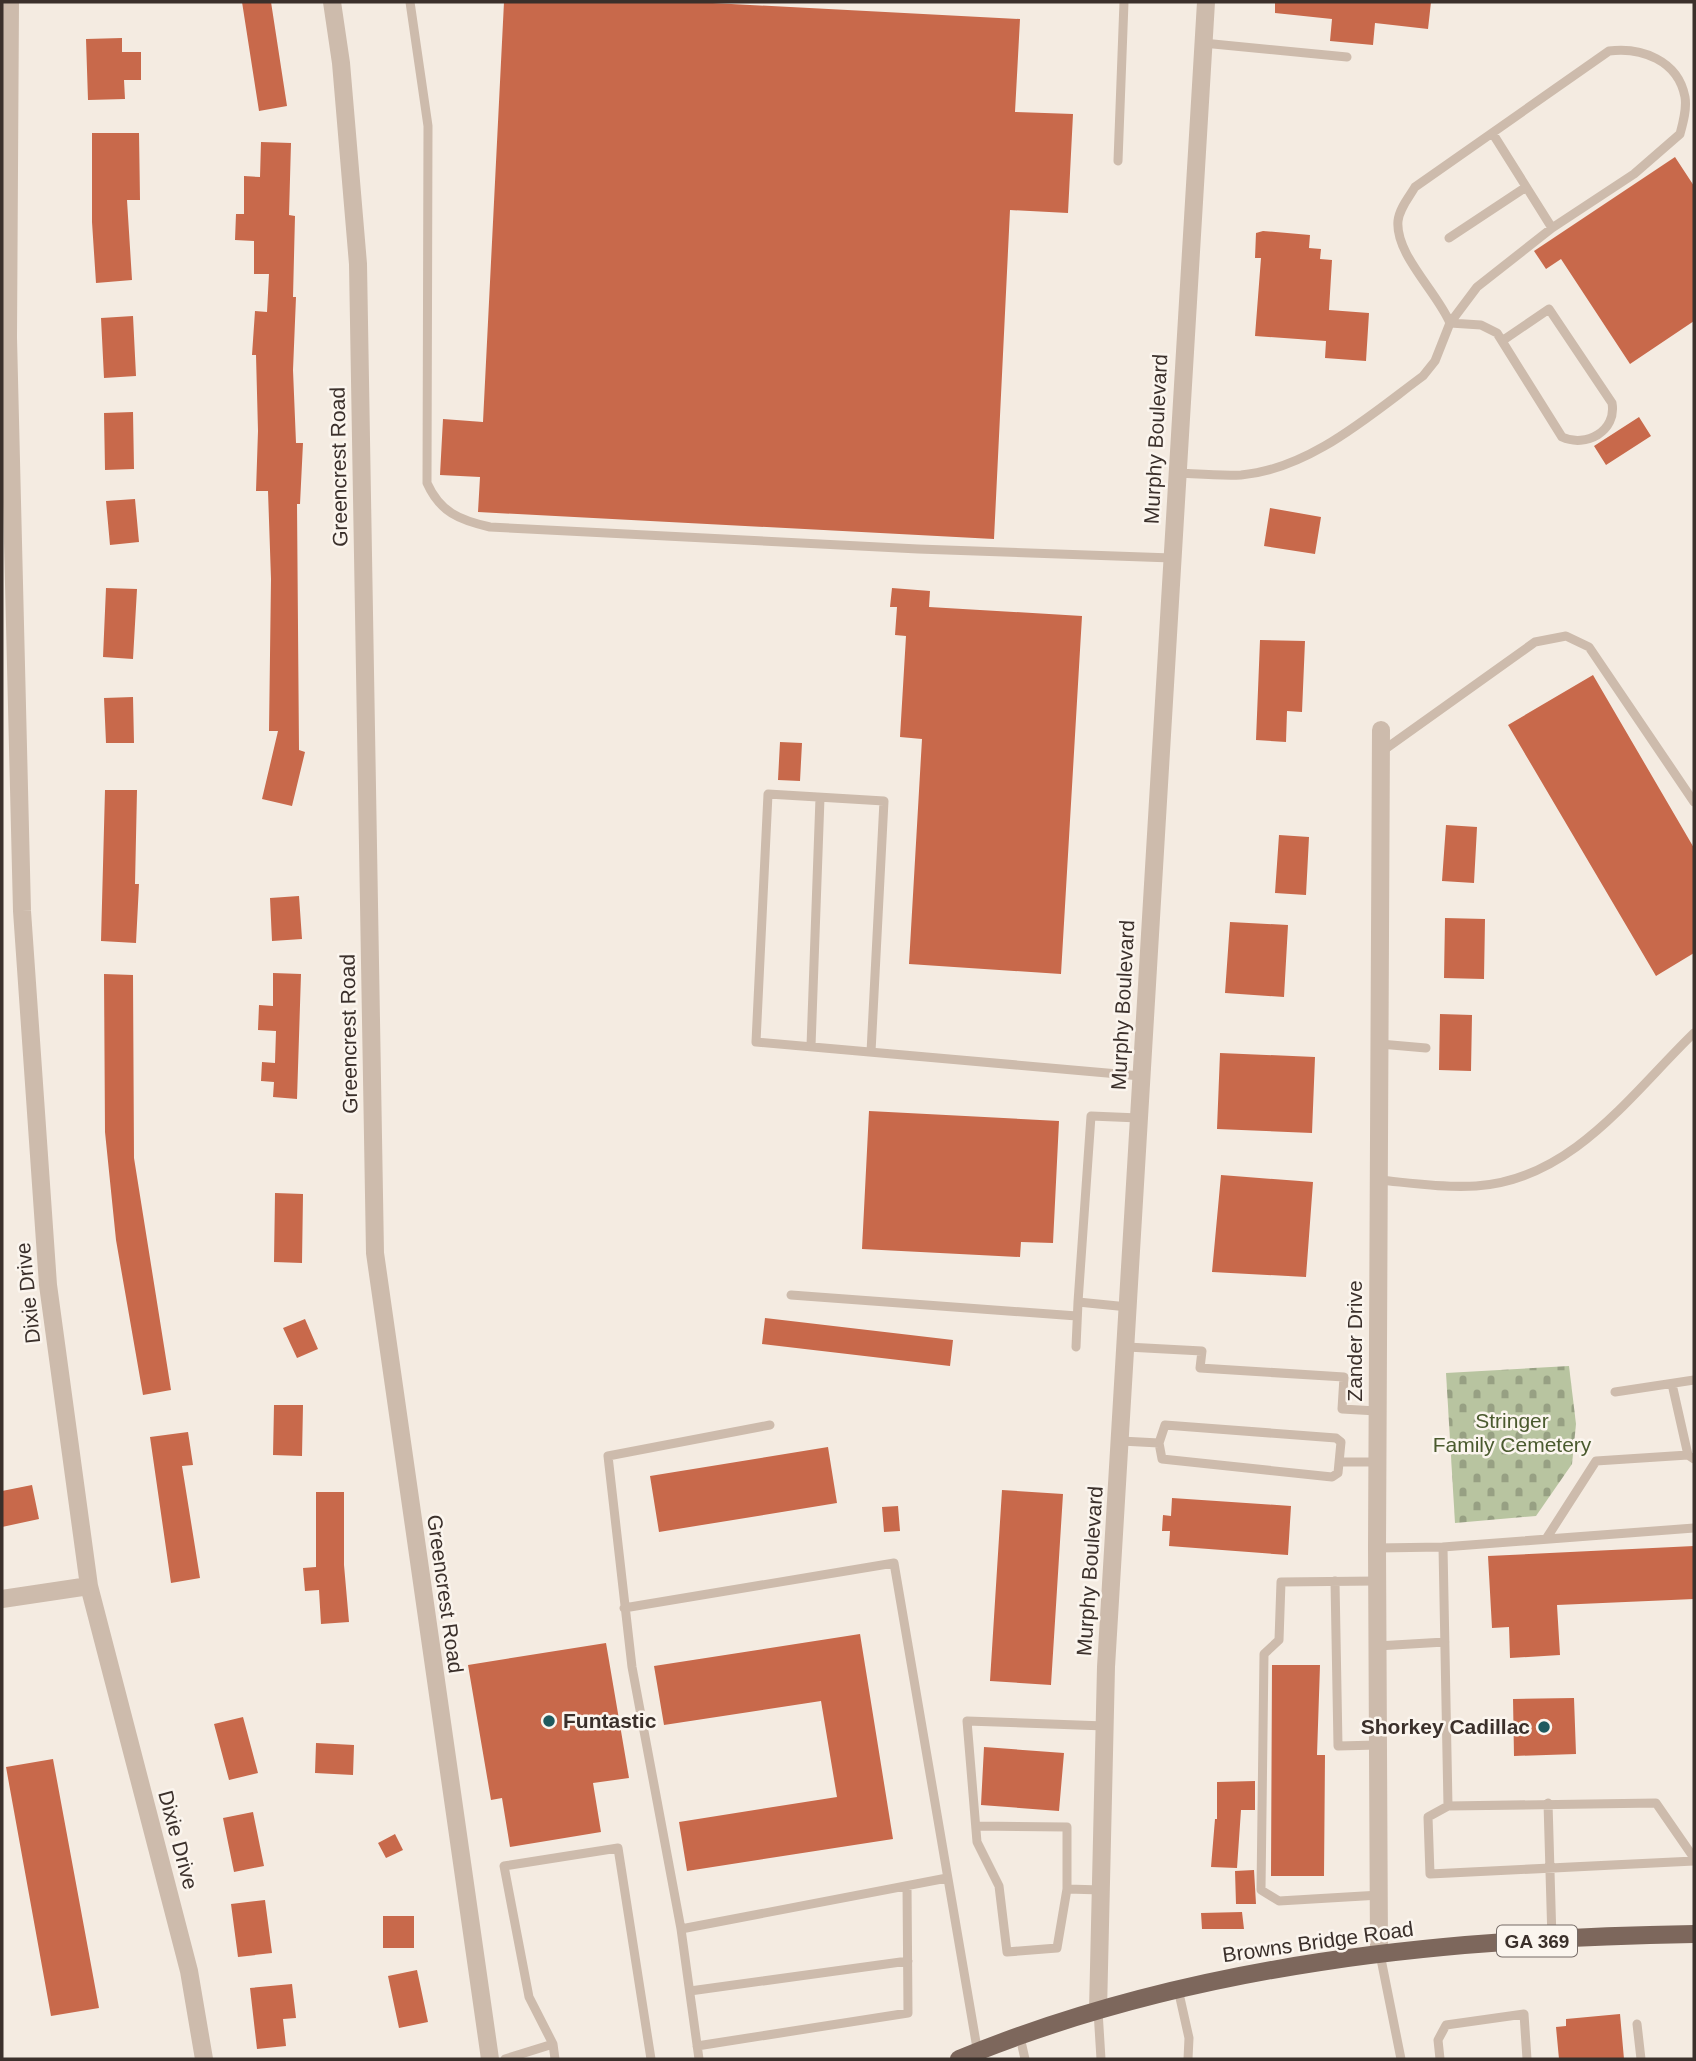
<svg xmlns="http://www.w3.org/2000/svg" width="1696" height="2061" viewBox="0 0 1696 2061" font-family="Helvetica,sans-serif">
  <style>
    .cemetery { fill: url(#cemetery-stones) }
    .building { fill: #c8694b }
    .lines { fill: none; stroke-linecap: round; stroke-linejoin: round }
    .service { stroke: #cdbbac; stroke-width: 9 }
    .minor { stroke: #cdbbac; stroke-width: 18 }
    .primary { stroke: #7d675c; stroke-width: 18 }
    .poi-dot { fill: #1f5a5e; stroke: #fbf5ee; stroke-width: 2.5 }
    .labels { text-anchor: middle; stroke-width: 5; stroke-linejoin: round; paint-order: stroke }
    .shield { fill: #fbf5ee; stroke: #756b66; stroke-width: 2 }
    .shield-label { font-size: 19px; font-weight: bold; fill: #3b302b }
    .street-label { font-size: 21px; fill: #3b302b; stroke: #fbf5ee }
    .park-label { font-size: 21px; fill: #4a5a2e; stroke: #fbf5ee }
    .poi-label { font-size: 21px; font-weight: bold; fill: #3b302b; stroke: #fbf5ee; text-anchor: start }
  </style>
  <defs>
    <pattern id="cemetery-stones" width="16" height="16" patternUnits="userSpaceOnUse" patternTransform="scale(1.75)"><rect width="16" height="16" fill="#b8c4a0"/><path d="M2 7V4a2 2 0 0 1 4 0v3zM10 15v-3a2 2 0 0 1 4 0v3z" fill="#97a083"/></pattern>
  </defs>
  <rect width="100%" height="100%" fill="#f4ebe1"/>
  <path class="cemetery" d="M 1569,1366 L 1576,1424 L 1572,1464 L 1536,1516 L 1455,1523 L 1446,1373 Z"/>
  <path class="building" d="M 242,2 L 271,2 L 287,106 L 259,111 Z
    M 504,2 L 694,2 L 1020,19 L 1015,112 L 1073,114 L 1068,213 L 1010,210 L 994,539 L 478,512 L 480,477 L 440,475 L 443,419 L 483,422 Z
    M 1275,2 L 1431,2 L 1428,29 L 1375,23 L 1373,45 L 1330,41 L 1332,19 L 1275,13 Z
    M 122,38 L 122,52 L 141,52 L 141,80 L 124,80 L 125,99 L 88,100 L 86,39 Z
    M 92,133 L 139,133 L 140,200 L 127,200 L 132,280 L 96,283 L 92,222 Z
    M 261,142 L 291,143 L 289,215 L 295,216 L 293,297 L 296,297 L 293,370 L 296,443 L 303,443 L 300,504 L 297,504 L 299,750 L 305,752 L 292,806 L 262,799 L 278,731 L 269,731 L 271,579 L 268,491 L 256,491 L 258,431 L 256,355 L 252,355 L 255,311 L 267,312 L 269,274 L 254,274 L 254,241 L 235,240 L 236,214 L 244,214 L 244,176 L 260,177 Z
    M 1675,157 L 1694,186 L 1694,321 L 1630,364 L 1561,259 L 1546,269 L 1534,251 Z
    M 1263,231 L 1310,235 L 1309,248 L 1321,249 L 1320,259 L 1332,260 L 1329,310 L 1369,313 L 1366,361 L 1325,358 L 1326,341 L 1255,336 L 1261,258 L 1255,258 L 1256,233 Z
    M 133,316 L 136,376 L 104,378 L 101,318 Z
    M 133,412 L 134,469 L 105,470 L 104,413 Z
    M 1639,417 L 1651,436 L 1606,465 L 1594,446 Z
    M 135,499 L 139,542 L 110,545 L 106,501 Z
    M 1270,508 L 1321,517 L 1315,554 L 1264,546 Z
    M 106,588 L 137,589 L 133,659 L 103,657 Z
    M 892,588 L 930,591 L 929,607 L 1082,616 L 1061,974 L 909,964 L 922,739 L 900,737 L 906,636 L 895,635 L 897,607 L 890,607 Z
    M 1260,640 L 1305,641 L 1302,712 L 1287,711 L 1286,742 L 1256,740 Z
    M 1593,675 L 1694,848 L 1694,953 L 1656,976 L 1508,725 Z
    M 133,697 L 134,743 L 106,743 L 104,698 Z
    M 780,742 L 802,743 L 800,781 L 778,780 Z
    M 105,790 L 137,790 L 135,884 L 139,884 L 136,943 L 101,941 Z
    M 1446,825 L 1477,827 L 1474,883 L 1442,881 Z
    M 1279,835 L 1309,837 L 1306,895 L 1275,893 Z
    M 299,896 L 302,939 L 272,941 L 270,898 Z
    M 1445,918 L 1485,919 L 1484,979 L 1444,978 Z
    M 1230,922 L 1288,925 L 1284,997 L 1225,993 Z
    M 273,973 L 301,974 L 297,1099 L 273,1097 L 274,1082 L 261,1081 L 262,1062 L 275,1063 L 276,1031 L 258,1030 L 259,1005 L 273,1006 Z
    M 104,974 L 133,975 L 134,1158 L 171,1390 L 143,1395 L 116,1240 L 105,1132 Z
    M 1440,1014 L 1472,1015 L 1471,1071 L 1439,1070 Z
    M 1220,1053 L 1315,1057 L 1312,1133 L 1217,1129 Z
    M 869,1111 L 1059,1121 L 1053,1243 L 1021,1242 L 1020,1257 L 862,1249 Z
    M 1221,1175 L 1313,1182 L 1306,1277 L 1212,1272 Z
    M 275,1193 L 303,1194 L 302,1263 L 274,1262 Z
    M 765,1318 L 953,1340 L 950,1366 L 762,1344 Z
    M 305,1319 L 318,1349 L 297,1358 L 283,1328 Z
    M 274,1405 L 303,1405 L 302,1456 L 273,1455 Z
    M 188,1432 L 193,1465 L 182,1466 L 200,1578 L 171,1583 L 150,1437 Z
    M 828,1447 L 837,1503 L 659,1532 L 650,1476 Z
    M 32,1485 L 39,1519 L 2,1527 L 2,1491 Z
    M 1002,1490 L 1063,1494 L 1051,1685 L 990,1681 Z
    M 316,1492 L 344,1492 L 344,1565 L 349,1622 L 321,1624 L 319,1590 L 305,1591 L 303,1568 L 316,1567 Z
    M 1172,1498 L 1291,1506 L 1288,1555 L 1169,1546 L 1170,1531 L 1162,1531 L 1163,1515 L 1171,1516 Z
    M 898,1506 L 900,1531 L 884,1532 L 882,1507 Z
    M 1694,1546 L 1694,1599 L 1557,1605 L 1560,1655 L 1510,1658 L 1509,1627 L 1492,1628 L 1488,1556 Z
    M 860,1634 L 893,1839 L 687,1871 L 679,1822 L 837,1797 L 821,1701 L 664,1725 L 654,1666 Z
    M 606,1643 L 629,1778 L 593,1783 L 601,1832 L 510,1847 L 502,1798 L 491,1800 L 468,1665 Z
    M 1272,1665 L 1320,1665 L 1317,1755 L 1325,1755 L 1324,1876 L 1271,1876 Z
    M 1574,1698 L 1576,1754 L 1514,1756 L 1513,1699 Z
    M 243,1717 L 258,1773 L 229,1780 L 214,1724 Z
    M 316,1743 L 354,1745 L 353,1775 L 315,1773 Z
    M 984,1747 L 1064,1753 L 1059,1811 L 981,1805 Z
    M 53,1759 L 99,2008 L 51,2016 L 6,1767 Z
    M 1255,1781 L 1255,1810 L 1241,1810 L 1237,1868 L 1211,1867 L 1215,1819 L 1217,1819 L 1217,1782 Z
    M 253,1812 L 264,1866 L 234,1872 L 223,1818 Z
    M 395,1834 L 403,1850 L 386,1858 L 378,1843 Z
    M 1254,1870 L 1256,1904 L 1236,1904 L 1235,1871 Z
    M 265,1900 L 272,1953 L 238,1957 L 231,1904 Z
    M 1242,1912 L 1244,1929 L 1202,1929 L 1201,1913 Z
    M 383,1916 L 414,1916 L 414,1948 L 383,1948 Z
    M 417,1970 L 428,2022 L 399,2028 L 388,1976 Z
    M 292,1984 L 296,2018 L 283,2019 L 286,2046 L 257,2049 L 250,1988 Z
    M 1620,2014 L 1624,2059 L 1559,2059 L 1556,2027 L 1566,2026 L 1566,2019 Z"/>
  <g class="lines">
    <path class="service" d="M 410,2 L 428,126 L 427,483 C 440,512 459,520 490,527 L 918,549 L 1172,558
      M 1203,43 L 1347,57
      M 1493,134 L 1552,228
      M 1118,161 L 1124,2
      M 1449,238 L 1526,187
      M 1450,323 L 1481,325 L 1497,333 L 1562,437 C 1586,448 1617,431 1612,403 L 1549,309 L 1502,341
      M 1177,473 C 1198,474 1220,476 1241,475 C 1310,469 1370,415 1423,376 L 1435,361 L 1450,323 C 1437,292 1395,254 1398,221 C 1399,209 1409,197 1415,187 L 1609,51 C 1641,47 1678,60 1685,97 C 1687,109 1683,123 1680,134 L 1634,174 L 1552,228 L 1477,287 L 1450,323
      M 1381,752 L 1535,642 L 1566,636 L 1589,647 L 1694,802
      M 1380,1044 L 1426,1048
      M 811,1046 L 820,798
      M 871,1052 L 884,801 L 768,794 L 756,1042 L 1141,1076
      M 1379,1180 C 1411,1183 1444,1188 1476,1186 C 1572,1180 1631,1094 1694,1033
      M 791,1295 L 1077,1316
      M 1078,1302 L 1091,1116 L 1139,1118
      M 1076,1347 L 1078,1302 L 1128,1307
      M 1127,1347 L 1202,1351 L 1200,1368 L 1344,1377 L 1342,1409 L 1377,1411
      M 1672,1384 L 1688,1455 L 1694,1459
      M 1615,1392 L 1694,1380
      M 1165,1425 L 1336,1438 L 1341,1442 L 1338,1473 L 1332,1477 L 1162,1459 L 1159,1443 Z
      M 1121,1441 L 1159,1443
      M 1340,1462 L 1377,1462
      M 1546,1539 L 1596,1461 L 1688,1455
      M 1443,1547 L 1694,1528
      M 1377,1548 L 1443,1547 L 1448,1806 L 1656,1803 L 1694,1858
      M 1335,1581 L 1338,1746 L 1378,1745
      M 1377,1581 L 1281,1582 L 1279,1640 L 1264,1654 L 1261,1890 L 1279,1901 L 1380,1895
      M 624,1608 L 894,1563 L 978,2054
      M 1377,1646 L 1445,1642
      M 1548,1803 L 1552,1940
      M 1448,1806 L 1428,1817 L 1430,1874 L 1694,1861
      M 976,1826 L 1067,1827 L 1067,1889 L 1057,1948 L 1007,1952 L 999,1886 L 977,1842 L 967,1721 L 1105,1726
      M 1067,1889 L 1102,1890
      M 681,1929 L 947,1878
      M 1380,1954 L 1401,2059
      M 1178,1989 L 1189,2038 L 1188,2059
      M 690,1991 L 908,1961
      M 1098,2011 L 1101,2059
      M 1637,2024 L 1641,2059
      M 1020,2037 L 1025,2059
      M 697,2046 L 908,2013 L 907,1886
      M 505,2059 L 553,2044
      M 555,2059 L 553,2044 L 529,1997 L 504,1866 L 618,1848 L 651,2059
      M 699,2059 L 681,1929 L 632,1667 L 608,1456 L 770,1425
      M 1440,2059 L 1438,2040 L 1446,2025 L 1524,2014 L 1527,2059"/>
    <path class="minor" d="M 10,2 L 8,338 L 22,911 L 48,1285 L 89,1586 L 189,1971 L 204,2059
      M 332,2 L 341,63 L 358,264 L 375,1253 L 490,2059
      M 2,1599 L 89,1586
      M 1379,1952 L 1377,1548 L 1381,730
      M 1098,2011 L 1106,1667 L 1206,2"/>
    <path class="primary" d="M 959,2059 C 1192,1963 1444,1938 1694,1934"/>
  </g>
  <g class="poi-dot">
    <circle cx="549" cy="1721" r="7"/>
    <circle cx="1544" cy="1727" r="7"/>
  </g>
  <g class="labels">
    <rect class="shield" x="1497" y="1925.5" width="80" height="31" rx="5"/>
    <g class="shield-label">
      <text x="1537" y="1948">GA 369</text>
    </g>
    <g class="street-label">
      <text transform="translate(1156 439) rotate(-87)" y="7">Murphy Boulevard</text>
      <text transform="translate(339 467) rotate(-91)" y="7">Greencrest Road</text>
      <text transform="translate(1123 1005) rotate(-87)" y="7">Murphy Boulevard</text>
      <text transform="translate(349 1034) rotate(-91)" y="7">Greencrest Road</text>
      <text transform="translate(28 1293) rotate(-96)" y="7">Dixie Drive</text>
      <text transform="translate(1355 1341) rotate(-90)" y="7">Zander Drive</text>
      <text transform="translate(1090 1571) rotate(-86)" y="7">Murphy Boulevard</text>
      <text transform="translate(445 1594) rotate(82)" y="7">Greencrest Road</text>
      <text transform="translate(178 1840) rotate(75)" y="7">Dixie Drive</text>
      <text transform="translate(1318 1942) rotate(-8)" y="7">Browns Bridge Road</text>
    </g>
    <g class="park-label">
      <text x="1512" y="1428">Stringer<tspan x="1512" dy="24">Family Cemetery</tspan></text>
    </g>
    <g class="poi-label">
      <text x="563" y="1728">Funtastic</text>
      <text x="1530" y="1734" text-anchor="end">Shorkey Cadillac</text>
    </g>
  </g>
  <rect width="1696" height="2061" fill="none" stroke="#3b302b" stroke-width="7"/>
</svg>
